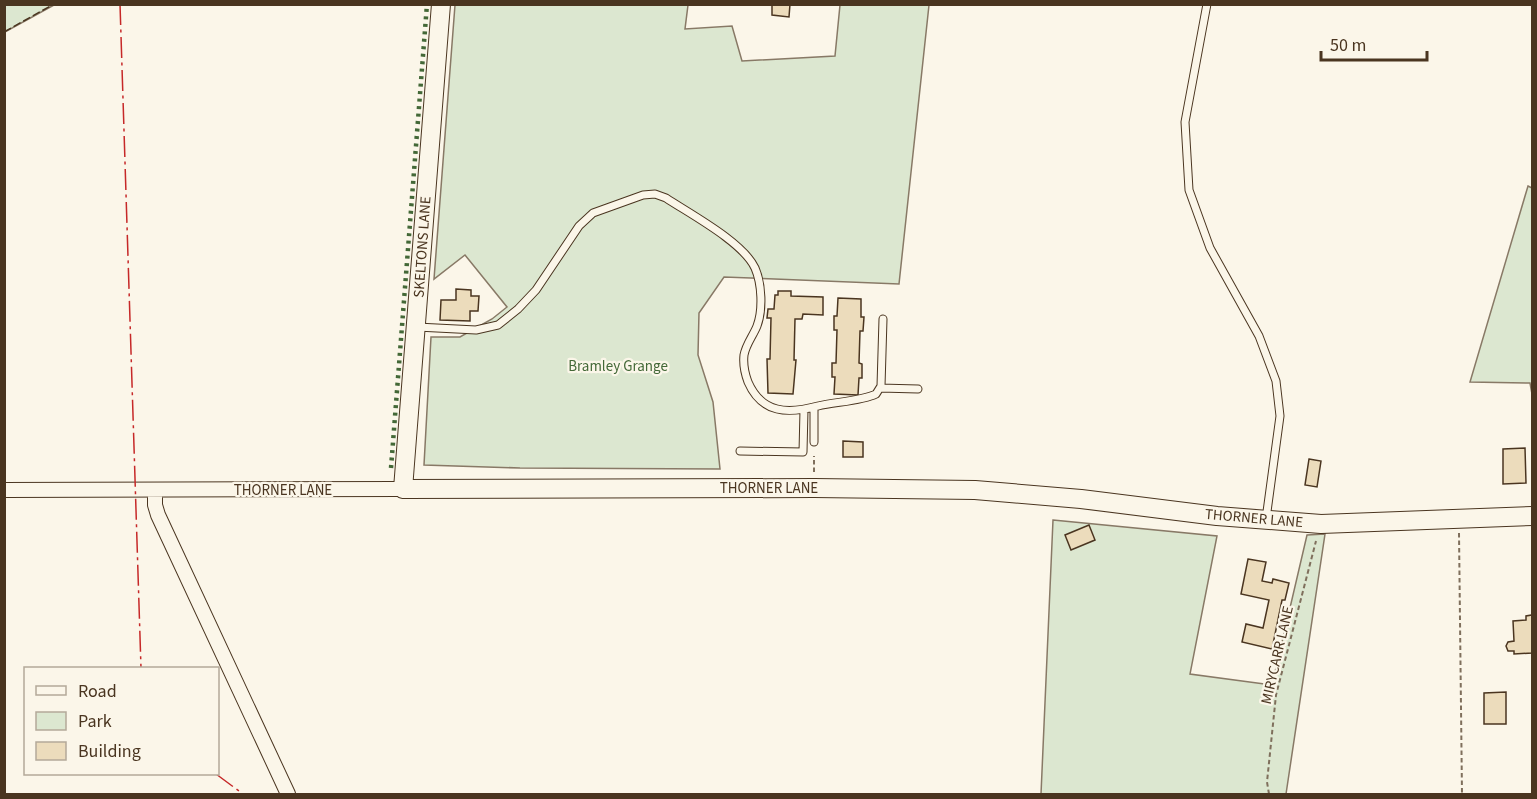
<svg xmlns="http://www.w3.org/2000/svg" width="1537" height="799" viewBox="0 0 1537 799" font-family="'Source Sans 3',sans-serif">
  <style>
    .green { fill: #dce7d0; stroke: #887966; stroke-width: 1.5 }
    .building { fill: #ecdcbc; stroke: #4a3520; stroke-width: 1.5 }
    .lines { fill: none; stroke-linecap: round; stroke-linejoin: round }
    .lane-casing { stroke: #4a3520; stroke-width: 9 }
    .street-casing { stroke: #4a3520; stroke-width: 16 }
    .secondary-casing { stroke: #4a3520; stroke-width: 20 }
    .path { stroke: #7f6f5c; stroke-width: 2; stroke-dasharray: 4.5 3; stroke-linecap: butt }
    .lane { stroke: #fbf6e9; stroke-width: 7 }
    .street { stroke: #fbf6e9; stroke-width: 14 }
    .secondary { stroke: #fbf6e9; stroke-width: 18 }
    .hedge { stroke: #436837; stroke-width: 4.5; stroke-dasharray: 3 4.5; stroke-linecap: butt }
    .fence { stroke: #4a3520; stroke-width: 1.5; stroke-dasharray: 8 3; stroke-linecap: butt }
    .power { stroke: #c62828; stroke-width: 1.5; stroke-dasharray: 21 4.5 3 4.5; stroke-linecap: butt }
    .labels { text-anchor: middle; stroke-width: 4.5; stroke-linejoin: round; paint-order: stroke }
    .street-label { font-size: 15px; fill: #4a3520; stroke: #fbf6e9 }
    .park-label { font-size: 15px; fill: #436837; stroke: #fbf6e9 }
  </style>
  <rect width="100%" height="100%" fill="#fbf6e9"/>
  <path class="green" d="M 5,4 L 54,4 L 54,5 L 5,32 Z
    M 455,5 L 688,5 L 685,29 L 732,26 L 742,61 L 835,56 L 840,5 L 929,5 L 899,284 L 724,277 L 699,313 L 698,355 L 713,402 L 720,469 L 520,468 L 424,465 L 431,337 L 460,337 L 492,319 L 507,307 L 465,255 L 434,279 Z
    M 1528,186 L 1532,188 L 1532,394 L 1530,383 L 1470,382 Z
    M 1053,520 L 1217,536 L 1190,674 L 1272,685 L 1307,535 L 1325,534 L 1286,794 L 1041,794 Z"/>
  <path class="building" d="M 772,4 L 790,4 L 789,17 L 772,15 Z
    M 456,289 L 471,290 L 471,296 L 479,296 L 478,311 L 470,311 L 470,321 L 440,320 L 441,300 L 456,300 Z
    M 778,291 L 791,291 L 791,296 L 823,297 L 823,315 L 803,314 L 802,319 L 795,319 L 794,360 L 796,360 L 793,394 L 768,393 L 767,359 L 770,359 L 771,318 L 767,318 L 768,309 L 774,309 L 775,295 L 778,295 Z
    M 838,298 L 861,299 L 861,317 L 864,317 L 863,331 L 860,331 L 859,363 L 862,364 L 862,378 L 859,378 L 858,395 L 834,394 L 835,377 L 832,377 L 832,363 L 836,363 L 837,330 L 834,330 L 834,316 L 837,316 Z
    M 843,441 L 863,442 L 863,457 L 843,457 Z
    M 1525,448 L 1526,483 L 1503,484 L 1503,449 Z
    M 1309,459 L 1321,461 L 1317,487 L 1305,485 Z
    M 1089,525 L 1095,540 L 1071,550 L 1065,535 Z
    M 1248,559 L 1266,562 L 1262,581 L 1272,583 L 1273,579 L 1289,583 L 1285,600 L 1282,600 L 1272,649 L 1242,642 L 1246,624 L 1263,628 L 1269,600 L 1241,594 Z
    M 1532,615 L 1532,653 L 1514,654 L 1514,651 L 1508,651 L 1506,646 L 1508,642 L 1514,641 L 1513,621 L 1526,620 L 1526,616 Z
    M 1506,692 L 1506,724 L 1484,724 L 1484,693 Z"/>
  <g class="lines">
    <defs>
      <path id="lane" d="M 1207,4 L 1185,122 L 1189,190 L 1210,248 L 1259,336 L 1276,381 L 1280,416 L 1266,519
        M 417,327 L 476,330 L 498,325 L 518,309 L 536,290 L 579,226 L 593,213 L 643,195 L 655,194 L 666,198 C 690,214 743,242 755,268 C 762,284 763,310 757,326 C 753,336 746,344 744,355 C 743,364 745,374 748,382 C 762,414 788,414 818,406 C 834,402 862,401 876,394 L 881,386 L 883,319
        M 880,388 L 918,389
        M 814,407 L 814,442
        M 740,451 L 803,452 L 804,410"/>
      <path id="street" d="M 4,490 L 403,489
        M 155,490 L 155,505 L 158,515 L 288,794"/>
      <path id="secondary" d="M 441,4 L 403,489 L 814,488 L 975,490 L 1081,499 L 1217,516 L 1321,524 L 1532,516"/>
    </defs>
    <use href="#lane" class="lane-casing"/>
    <use href="#street" class="street-casing"/>
    <use href="#secondary" class="secondary-casing"/>
    <path class="path" d="M 814,472 L 814,456
      M 1459,533 L 1462,794
      M 1269,794 L 1267,782 L 1276,695 L 1316,541"/>
    <use href="#lane" class="lane"/>
    <use href="#street" class="street"/>
    <use href="#secondary" class="secondary"/>
    <path class="hedge" d="M 391,468 L 427,4"/>
    <path class="fence" d="M 4,32 L 54,4"/>
    <path class="power" d="M 120,4 L 141,668
      M 216,774 L 243,794"/>
  </g>
  <g class="labels">
    <g class="street-label">
      <text transform="translate(422 247) rotate(-86)" y="5">SKELTONS LANE</text>
      <text x="769" y="493">THORNER LANE</text>
      <text x="283" y="495">THORNER LANE</text>
      <text transform="translate(1254 518) rotate(5)" y="5">THORNER LANE</text>
      <text transform="translate(1277 655) rotate(-77)" y="5">MIRYCARR LANE</text>
    </g>
    <g class="park-label">
      <text x="618" y="371">Bramley Grange</text>
    </g>
  </g>
  <rect width="1537" height="799" fill="none" stroke="#4a3520" stroke-width="12"/>
  <rect x="24" y="667" width="195" height="108" fill="#fbf6e9" stroke="#b4a999" stroke-width="1.5"/>
  <rect x="36" y="686" width="30" height="9" fill="#fbf6e9" stroke="#b4a999" stroke-width="1.5"/>
  <text x="78" y="697" font-size="18" fill="#4a3520">Road</text>
  <rect x="36" y="712" width="30" height="18" fill="#dce7d0" stroke="#b4a999" stroke-width="1.5"/>
  <text x="78" y="727" font-size="18" fill="#4a3520">Park</text>
  <rect x="36" y="742" width="30" height="18" fill="#ecdcbc" stroke="#b4a999" stroke-width="1.5"/>
  <text x="78" y="757" font-size="18" fill="#4a3520">Building</text>
  <path d="M1321 51v9h106v-9" fill="none" stroke="#4a3520" stroke-width="3"/>
  <text x="1330" y="51" font-size="18" fill="#4a3520" stroke="#fbf6e9" stroke-width="4.5" paint-order="stroke">50 m</text>
</svg>
